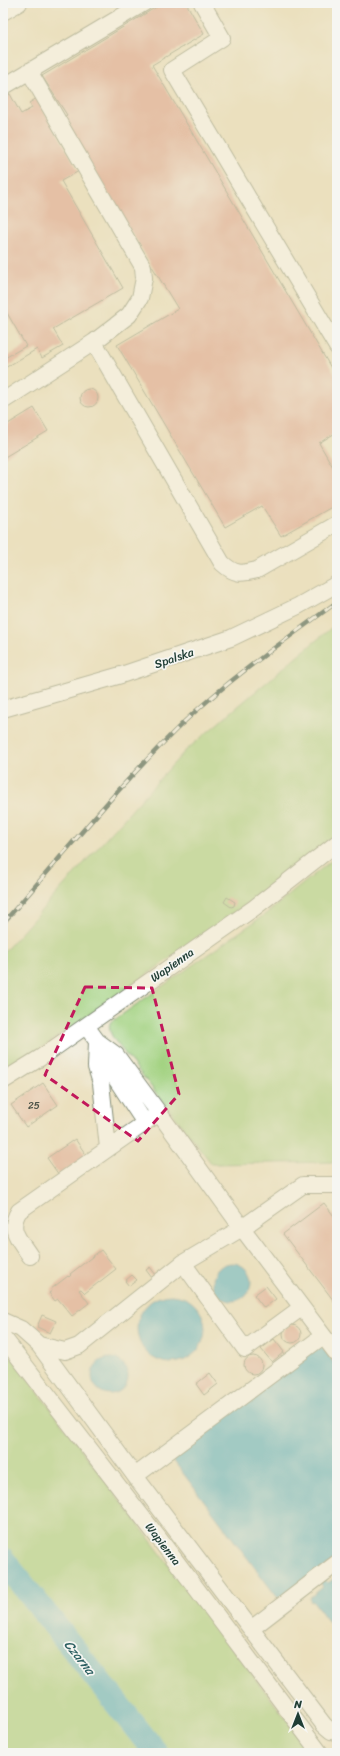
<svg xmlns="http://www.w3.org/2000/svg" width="340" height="1756" viewBox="0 0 340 1756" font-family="Sriracha,sans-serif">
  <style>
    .green { fill: #a2d280; stroke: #60885a }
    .water { fill: #4bafcb; stroke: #357680 }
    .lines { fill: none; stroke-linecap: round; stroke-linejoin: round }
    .river { stroke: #4bafcb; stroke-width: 25 }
    .building { fill: #dd9987 }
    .minor-casing { stroke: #858e79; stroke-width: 18 }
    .minor { stroke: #fff; stroke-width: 16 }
    .rail-casing { stroke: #1f3d34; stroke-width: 4.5 }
    .rail { stroke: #f6f6f2; stroke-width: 3; stroke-dasharray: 9; stroke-linecap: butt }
    .marked { fill: none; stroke: #c2185b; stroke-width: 3; stroke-dasharray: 8 5; stroke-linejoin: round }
    .labels { text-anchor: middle; stroke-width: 3.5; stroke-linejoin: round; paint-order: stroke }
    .number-label { font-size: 10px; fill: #4e5449 }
    .street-label { font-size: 12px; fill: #1f3d34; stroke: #f6f6f2 }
    .water-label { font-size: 13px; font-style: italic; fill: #2c5f61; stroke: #f6f6f2 }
  </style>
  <rect width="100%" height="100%" fill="#f6f6f2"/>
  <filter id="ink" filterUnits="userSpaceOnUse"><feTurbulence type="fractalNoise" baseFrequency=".025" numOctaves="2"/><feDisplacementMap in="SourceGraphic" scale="8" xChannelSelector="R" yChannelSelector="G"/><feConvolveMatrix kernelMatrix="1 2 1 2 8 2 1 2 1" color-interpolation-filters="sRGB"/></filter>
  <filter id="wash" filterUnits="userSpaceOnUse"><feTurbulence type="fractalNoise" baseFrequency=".012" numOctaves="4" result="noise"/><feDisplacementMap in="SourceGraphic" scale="16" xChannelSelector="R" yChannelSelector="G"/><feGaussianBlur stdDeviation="0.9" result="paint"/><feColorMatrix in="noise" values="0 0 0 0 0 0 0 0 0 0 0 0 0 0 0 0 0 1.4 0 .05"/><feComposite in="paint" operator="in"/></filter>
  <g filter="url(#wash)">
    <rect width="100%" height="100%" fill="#ebe0be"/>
    <path class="green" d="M 337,623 L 337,833 L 264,892 L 74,1026 L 3,1073 L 3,953 L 185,751 Z
      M 337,856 L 337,1162 L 212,1164 L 123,1051 C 117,1043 107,1033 110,1023 L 267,913 Z
      M 3,1346 L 312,1753 L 3,1753 Z"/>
    <path class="water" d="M213 1282a19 19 0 1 1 38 0a19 19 0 1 1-38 0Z
      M137 1329a34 34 0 1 1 68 0a34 34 0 1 1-68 0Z
      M 317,1347 L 322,1347 L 337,1367 L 337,1558 L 284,1598 L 277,1597 L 173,1460 L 174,1454 Z
      M92 1376a18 18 0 1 1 36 0a18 18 0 1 1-36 0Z
      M 337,1576 L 337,1633 L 313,1601 L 311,1602 L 309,1598 L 323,1587 L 320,1582 L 324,1579 L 328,1583 Z"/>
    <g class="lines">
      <path class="river" d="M 3,1560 L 156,1753"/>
    </g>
    <g id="blocks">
      <path class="building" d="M 163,3 L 186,3 L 204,34 L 152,65 L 337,378 L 337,432 L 319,443 L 337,474 L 337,504 L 281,536 L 262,506 L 225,527 L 117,345 L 178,309 L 62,118 L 67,115 L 42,76 Z
        M 10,94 L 21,114 L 32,108 L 29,103 L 37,98 L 79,171 L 61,181 L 123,288 L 53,329 L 63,346 L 42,358 L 37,349 L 3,369 L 3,359 L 26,346 L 3,306 L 3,98 Z
        M80 398a9 9 0 1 1 18 0a9 9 0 1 1-18 0Z
        M 34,408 L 48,431 L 3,458 L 3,427 Z
        M 227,897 L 235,902 L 234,906 L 231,907 L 224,902 Z
        M 43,1083 L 58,1105 L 26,1127 L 11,1105 Z
        M 75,1139 L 87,1156 L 59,1175 L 47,1158 Z
        M 324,1203 L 337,1220 L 337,1305 L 283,1234 Z
        M 101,1250 L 116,1269 L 85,1293 L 81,1289 L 79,1290 L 89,1303 L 72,1316 L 58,1299 L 55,1301 L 49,1293 L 52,1291 L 51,1289 L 68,1276 L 69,1277 L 71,1275 L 70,1274 Z
        M 150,1267 L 156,1275 L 152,1278 L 146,1270 Z
        M 132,1275 L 137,1280 L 129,1286 L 125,1281 Z
        M 266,1286 L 276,1299 L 264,1308 L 254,1295 Z
        M 42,1315 L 56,1321 L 50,1333 L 37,1327 Z
        M283 1334a9 9 0 1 1 18 0a9 9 0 1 1-18 0Z
        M 274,1339 L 284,1352 L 272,1362 L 261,1349 Z
        M244 1365a9 9 0 1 1 18 0a9 9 0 1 1-18 0Z
        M 210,1373 L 218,1384 L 204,1395 L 196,1384 Z"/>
    </g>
  </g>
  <g filter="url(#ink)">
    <use href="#blocks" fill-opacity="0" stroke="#858e79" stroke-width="1"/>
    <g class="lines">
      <defs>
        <path id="minor" d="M 202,3 L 222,38 L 172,70 L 337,347
          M 3,12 L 19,3
          M 3,87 L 144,3
          M 94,342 L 222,563 C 235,575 241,574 257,570 L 337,524
          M 3,401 L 94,342 L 129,315 L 140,298 L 144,278 L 143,267 L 29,71
          M 3,709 L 121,675 L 231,638 L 298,606 L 337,584
          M 86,1026 L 97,1041 L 116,1055 L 159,1113
          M 97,1041 L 96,1067 L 101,1083 L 108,1148
          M 99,1046 L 105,1062 L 145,1123
          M 3,1081 L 40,1058 L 254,908 L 337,843
          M 30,1256 C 20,1240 7,1230 19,1211 L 159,1113 L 242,1228 L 303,1185 L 337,1185
          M 183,1263 L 245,1349 L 301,1308
          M 3,1321 L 21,1329 L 39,1345 L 135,1476 L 324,1725 L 331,1731 L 337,1732
          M 3,1337 L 157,1536 L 320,1753
          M 39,1345 L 65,1351 L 79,1346 L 183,1263 L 242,1228 L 337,1354
          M 135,1476 L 323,1336
          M 251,1629 L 337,1563"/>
      </defs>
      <use href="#minor" class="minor-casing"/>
      <use href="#minor" class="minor"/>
      <defs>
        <path id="rail" d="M 3,923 C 63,855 120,784 185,721 C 232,677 285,640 337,602"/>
      </defs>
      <use href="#rail" class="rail-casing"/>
      <use href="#rail" class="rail"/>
    </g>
  </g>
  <path d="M0 0H340V1756H0ZM 85,987 L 152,988 L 179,1094 L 138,1141 L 45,1075 Z" fill="#ebe0be" fill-opacity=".55" fill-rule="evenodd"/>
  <path class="marked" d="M 85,987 L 152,988 L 179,1094 L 138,1141 L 45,1075 Z"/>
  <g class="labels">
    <g class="number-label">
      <text x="34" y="1109">25</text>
    </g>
    <g class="street-label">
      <text transform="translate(174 658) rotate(-19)" y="4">Spalska</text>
      <text transform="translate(172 965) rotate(-35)" y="4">Wapienna</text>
      <text transform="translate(163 1544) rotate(53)" y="4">Wapienna</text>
    </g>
    <g class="water-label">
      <text transform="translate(80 1657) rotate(52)" y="5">Czarna</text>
    </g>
  </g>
  <rect width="340" height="1756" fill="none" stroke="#f6f6f2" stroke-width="16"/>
  <g transform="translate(298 1714)" stroke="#f6f6f2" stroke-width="3" paint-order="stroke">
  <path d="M0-3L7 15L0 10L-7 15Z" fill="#1f3d34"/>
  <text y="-6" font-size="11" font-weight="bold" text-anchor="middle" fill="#1f3d34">N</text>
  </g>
</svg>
